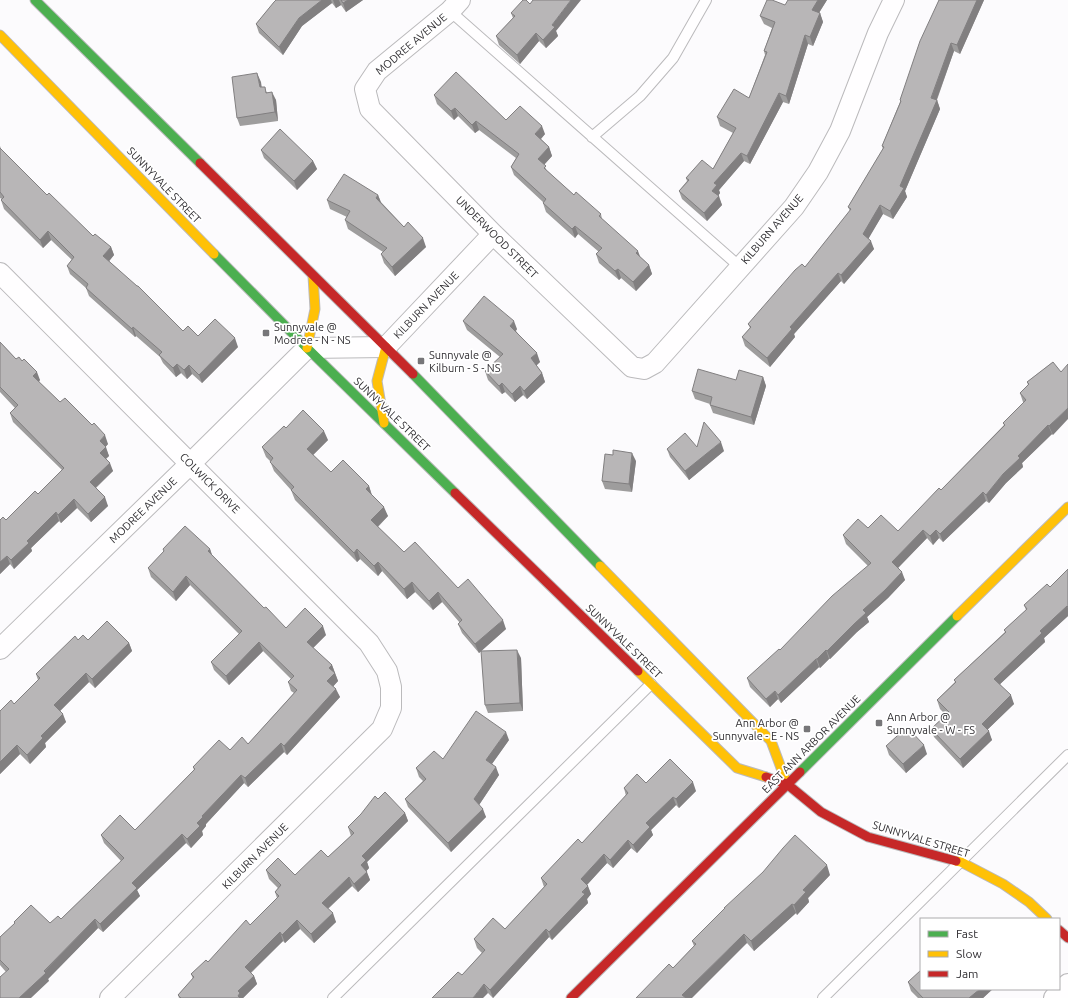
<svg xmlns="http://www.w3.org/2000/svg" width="1068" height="998" viewBox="0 0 1068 998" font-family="Ubuntu,sans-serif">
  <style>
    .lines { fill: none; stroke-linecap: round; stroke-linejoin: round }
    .lane-casing { stroke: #bbbabc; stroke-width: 12 }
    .street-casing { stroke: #bbbabc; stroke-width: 22 }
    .fast-casing { stroke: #bbbabc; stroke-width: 11 }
    .slow-casing { stroke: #bbbabc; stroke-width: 11 }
    .jam-casing { stroke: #bbbabc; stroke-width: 11 }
    .lane { stroke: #fffeff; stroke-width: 10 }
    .street { stroke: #fffeff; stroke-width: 20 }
    .fast { stroke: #4caf50; stroke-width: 9 }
    .slow { stroke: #ffc107; stroke-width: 9 }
    .jam { stroke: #c62828; stroke-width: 9 }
    .wall { fill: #9e9d9d }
    .shaded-wall { fill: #817f80 }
    .building { fill: #b8b6b7; stroke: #817f80 }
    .poi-dot { fill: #777679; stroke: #fff; stroke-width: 1.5 }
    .labels { text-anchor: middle; stroke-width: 3.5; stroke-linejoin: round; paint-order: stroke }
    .street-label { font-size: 11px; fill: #302e32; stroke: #fff }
    .poi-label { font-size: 11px; fill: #302e32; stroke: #fff; text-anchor: start }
  </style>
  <rect width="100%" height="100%" fill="#fcfbfd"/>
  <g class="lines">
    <defs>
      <path id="lane" d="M 450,11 L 740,267
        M 592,137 L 640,96 L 673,58 L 706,0
        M 333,998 L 651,684
        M 823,998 L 1068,755"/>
      <path id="street" d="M 460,0 L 450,11 L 377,71 L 365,89 L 370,109 L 493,234 L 632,367 L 644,369 L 655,363 L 794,207 L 818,172 L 840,131 L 878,33 L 894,0
        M 0,273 L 369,643 L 387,671 L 391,687 L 391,708 L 382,729 L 110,998
        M 0,649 L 190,464 L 307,348 L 386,347 L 493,234
        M 1054,998 L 1068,984"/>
      <path id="fast" d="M 35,0 L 200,163
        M 214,254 L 307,348 L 455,493
        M 413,374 L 600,566
        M 800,772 L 957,616"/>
      <path id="slow" d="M 0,35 L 214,254
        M 307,348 L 315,309 L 313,276
        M 384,423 L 377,381 L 386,347
        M 600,566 L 771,741 L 787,784
        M 957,616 L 1068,507
        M 638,671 L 737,768 L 766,777
        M 956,861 L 961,862 L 1003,884 L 1029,902 L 1047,919"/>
      <path id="jam" d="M 200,163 L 413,374
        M 455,493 L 638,671
        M 766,777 L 787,784 L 821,812 L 868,837 L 956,861
        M 1059,930 L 1068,938
        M 571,998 L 800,772"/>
    </defs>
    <use href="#lane" class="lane-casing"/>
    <use href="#street" class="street-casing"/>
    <use href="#fast" class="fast-casing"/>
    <use href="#slow" class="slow-casing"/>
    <use href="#jam" class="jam-casing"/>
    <use href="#lane" class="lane"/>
    <use href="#street" class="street"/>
    <use href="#fast" class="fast"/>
    <use href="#slow" class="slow"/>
    <use href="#jam" class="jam"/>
  </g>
  <path class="wall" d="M 276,0 L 363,0 L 346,12 L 341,5 L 336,8 L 332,3 L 302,26 L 283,55 L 259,33 L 256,24 Z
    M 827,0 L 819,13 L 820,13 L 823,22 L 813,46 L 808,44 L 789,104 L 783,102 L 750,164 L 744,161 L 719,190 L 720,193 L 718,196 L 722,205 L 707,221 L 682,199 L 679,191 L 687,181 L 686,178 L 713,169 L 733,133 L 720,126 L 717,117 L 749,98 L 765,55 L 764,51 L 772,28 L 764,24 L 760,16 L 785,5 Z
    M 939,0 L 984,0 L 960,54 L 954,51 L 937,100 L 940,109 L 905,191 L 907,197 L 893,219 L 883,214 L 868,238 L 874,249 L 844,284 L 841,281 L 794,334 L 795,337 L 770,367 L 745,346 L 742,337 L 750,328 L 748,324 L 805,267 L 850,211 L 848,207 L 883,149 L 882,146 L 900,102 L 900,100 Z
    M 511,13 L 556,31 L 558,36 L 546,48 L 539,41 L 520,64 L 499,45 L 496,36 L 513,18 Z
    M 261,82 L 261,87 L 276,100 L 278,121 L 240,126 L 237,118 Z
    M 434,95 L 506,120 L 545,134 L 541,139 L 549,147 L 552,156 L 544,165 L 547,171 L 574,195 L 601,214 L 602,219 L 640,257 L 649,265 L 652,274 L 636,291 L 621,278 L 619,280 L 599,263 L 596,254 L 599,252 L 578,234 L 575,238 L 546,212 L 543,203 L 543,202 L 514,175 L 511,167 L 516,158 L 479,130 L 475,133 L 458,116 L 454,120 L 437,104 Z
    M 0,146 L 1,149 L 47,195 L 93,236 L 111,247 L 114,255 L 109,261 L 183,331 L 198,336 L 238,347 L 202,383 L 192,374 L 187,379 L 181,373 L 176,377 L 163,363 L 160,357 L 136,336 L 135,337 L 89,296 L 86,288 L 70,274 L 67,266 L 72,260 L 51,240 L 43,248 L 4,209 L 1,200 L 2,199 L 0,198 Z
    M 261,150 L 313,161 L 317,169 L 297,190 L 264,158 Z
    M 378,195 L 381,202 L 404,227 L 426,247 L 395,276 L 384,263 L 381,254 L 383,252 L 348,229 L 345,220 L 347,217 L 330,209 L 327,200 Z
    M 463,321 L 517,329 L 516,331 L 540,362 L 536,365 L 542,373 L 545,382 L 527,399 L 523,395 L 515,402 L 505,392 L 502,394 L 488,380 L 485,371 L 500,357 L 467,330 Z
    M 0,342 L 16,359 L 40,380 L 39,382 L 60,402 L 108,444 L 105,447 L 109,456 L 106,459 L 113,471 L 96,488 L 108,506 L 91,522 L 77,508 L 61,523 L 59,521 L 31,548 L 32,551 L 14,569 L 10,564 L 0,574 L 6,520 L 38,494 L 62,470 L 13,422 L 10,413 L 15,408 L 0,392 Z
    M 1053,362 L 1053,435 L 1052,434 L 1022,463 L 1023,467 L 1006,483 L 989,503 L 986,501 L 943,542 L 939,538 L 933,545 L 927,538 L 898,568 L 905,580 L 888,598 L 867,617 L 869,622 L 857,632 L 830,659 L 829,659 L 820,668 L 819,667 L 781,703 L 778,699 L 770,707 L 750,687 L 747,678 L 780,650 L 868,566 L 846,544 L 843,535 L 868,528 L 898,531 L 941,490 L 1004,425 L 1003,423 L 1024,403 L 1023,402 L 1020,393 L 1028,385 L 1027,382 Z
    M 763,377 L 766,386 L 754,425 L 713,413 L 710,405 L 710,404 L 695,399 L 692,391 L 736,380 Z
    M 286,428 L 328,440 L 313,455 L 331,472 L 369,486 L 372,495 L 388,516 L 378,527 L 404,552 L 458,588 L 506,629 L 479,653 L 462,633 L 458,624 L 460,623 L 442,602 L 433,610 L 415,592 L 407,599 L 382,571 L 378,576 L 360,559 L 357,562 L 295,500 L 291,490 L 274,471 L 270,461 L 266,457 L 262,447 Z
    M 697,447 L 724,451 L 689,480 L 670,457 L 667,449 Z
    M 636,461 L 632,492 L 605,489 L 602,481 Z
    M 163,549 L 210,549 L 212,555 L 264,608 L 286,628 L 326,635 L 313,648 L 332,665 L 338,681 L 333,686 L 340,697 L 287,755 L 284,752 L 248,787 L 244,783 L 206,824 L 206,826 L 202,831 L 203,835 L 191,848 L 186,843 L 137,890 L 140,896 L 103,932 L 98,928 L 48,979 L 49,981 L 6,972 L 0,965 L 0,937 L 15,923 L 14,922 L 50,923 L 61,919 L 121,861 L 104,843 L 101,835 L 135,830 L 194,770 L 193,767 L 230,750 L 248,744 L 294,693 L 291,691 L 288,682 L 291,679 L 263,651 L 229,685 L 214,670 L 211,662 L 239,634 L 190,585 L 176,601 L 151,577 L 148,568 L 164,552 Z
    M 1068,569 L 1068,616 L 1044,638 L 1045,642 L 1000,684 L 1014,704 L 987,730 L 992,740 L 963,768 L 934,737 L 931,729 L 946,715 L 940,709 L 937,700 L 955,682 L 954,680 L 1005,632 L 1004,630 L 1026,610 L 1024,605 L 1050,587 Z
    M 78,640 L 129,643 L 132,651 L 95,688 L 89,682 L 60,711 L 66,722 L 45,743 L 46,747 L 30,764 L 20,754 L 0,774 L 0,711 L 14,704 L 38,680 L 36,674 Z
    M 521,658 L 523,711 L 488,713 L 485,705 Z
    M 509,740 L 492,764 L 499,775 L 479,805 L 486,817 L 451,852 L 408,807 L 405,799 L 423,781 L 419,777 L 416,768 L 443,759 Z
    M 886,746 L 927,754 L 906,773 L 889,755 Z
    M 646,783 L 696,791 L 679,808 L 676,805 L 651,830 L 653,835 L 637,853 L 631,848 L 613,868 L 607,863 L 587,885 L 591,894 L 587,899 L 588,903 L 552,940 L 549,937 L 493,998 L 488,993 L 462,975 L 482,953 L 477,948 L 474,939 L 505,929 L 544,887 L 541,878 L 582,843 L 626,796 L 624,788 Z
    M 378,799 L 405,813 L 408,821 L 367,862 L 369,868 L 366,871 L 370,880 L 358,892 L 352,886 L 328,909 L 336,922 L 314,943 L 300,929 L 285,943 L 283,941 L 251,973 L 254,976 L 257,984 L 243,998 L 179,998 L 178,995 L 193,979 L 191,974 L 208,962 L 250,925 L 277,898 L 275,892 L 278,888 L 269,879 L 266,870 L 295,875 L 328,857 L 351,836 L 348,827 Z
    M 830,875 L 808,898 L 809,902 L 797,915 L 796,913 L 754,951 L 747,943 L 673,968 L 694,946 L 692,941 L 725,909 L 724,908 Z
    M 908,982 L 988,993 L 983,998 L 918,998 L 911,991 Z"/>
  <path class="shaded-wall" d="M 322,0 L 331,0 L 332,3 L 302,26 L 283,55 L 279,47 L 299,18 Z
    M 333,0 L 339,0 L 341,5 L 336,8 Z
    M 348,0 L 363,0 L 346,12 L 343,3 Z
    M 571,0 L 581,0 L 556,31 L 558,36 L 546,48 L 543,40 L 552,25 Z
    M 818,0 L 827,0 L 815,19 L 812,10 Z
    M 977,0 L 984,0 L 960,54 L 957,45 Z
    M 820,13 L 823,22 L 813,46 L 810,37 Z
    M 536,33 L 539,41 L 520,64 L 517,55 Z
    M 805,35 L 808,44 L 789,104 L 786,96 Z
    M 951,43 L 954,51 L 935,104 L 937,100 L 940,109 L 905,191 L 907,197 L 893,219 L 890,211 L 900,186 Z
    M 257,73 L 261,82 L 263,96 L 260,87 Z
    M 272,92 L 276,100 L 278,121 L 275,112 Z
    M 779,93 L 783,102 L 750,164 L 747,156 Z
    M 455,108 L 458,116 L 454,120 L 451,111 Z
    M 476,121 L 479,130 L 475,133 L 472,125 Z
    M 542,126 L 545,134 L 538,142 L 535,134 Z
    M 549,147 L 552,156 L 541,168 L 538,159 Z
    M 741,153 L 744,161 L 719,190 L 720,193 L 716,199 L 712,191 L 714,183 Z
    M 313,161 L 317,169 L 297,190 L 294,181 Z
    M 378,195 L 381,203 L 376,198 Z
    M 719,196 L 722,205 L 707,221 L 704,213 Z
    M 880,205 L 883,214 L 866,243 L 863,234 Z
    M 575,226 L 578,234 L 575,238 L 572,229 Z
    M 48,231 L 51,240 L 43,248 L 40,240 Z
    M 423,238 L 426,247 L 395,276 L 392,267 Z
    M 871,241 L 874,249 L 844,284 L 841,275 Z
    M 111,247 L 114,255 L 106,265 L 103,256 Z
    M 638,251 L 641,259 L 636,253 Z
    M 649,265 L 652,274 L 636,291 L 633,282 Z
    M 618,269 L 621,278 L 619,280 L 615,271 Z
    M 838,273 L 841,281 L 794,334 L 795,337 L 770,367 L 767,358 L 790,327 Z
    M 514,321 L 517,329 L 513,334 L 510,326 Z
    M 133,327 L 136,336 L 135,337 L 132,329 Z
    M 235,338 L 238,347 L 202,383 L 199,375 Z
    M 537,353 L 540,362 L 535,367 L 531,358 Z
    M 177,364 L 181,373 L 176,377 L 173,368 Z
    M 189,365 L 192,374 L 187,379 L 184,370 Z
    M 37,372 L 40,380 L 36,384 L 33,376 Z
    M 542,373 L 545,382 L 527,399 L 524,391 Z
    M 763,377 L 766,386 L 754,425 L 751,417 Z
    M 502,383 L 505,392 L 502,394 L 499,386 Z
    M 520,386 L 523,395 L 515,402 L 512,394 Z
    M 1068,408 L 1068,419 L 1053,435 L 1049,426 Z
    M 1048,425 L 1052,434 L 1022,463 L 1023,467 L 1006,483 L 989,503 L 986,495 L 1018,456 Z
    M 324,431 L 328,440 L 310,458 L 307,449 Z
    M 105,435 L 108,444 L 103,450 L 100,441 Z
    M 721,442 L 724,451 L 689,480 L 685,471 Z
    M 106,447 L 109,456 L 103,461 L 100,453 Z
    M 632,453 L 636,461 L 632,492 L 629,484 Z
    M 110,463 L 113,471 L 93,490 L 90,482 Z
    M 369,486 L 372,496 L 366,489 Z
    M 983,492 L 986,501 L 943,542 L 940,534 Z
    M 105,497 L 108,506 L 91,522 L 88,514 Z
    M 74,499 L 77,508 L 61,523 L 58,515 Z
    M 384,507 L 388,516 L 374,530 L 371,520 Z
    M 56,512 L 59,521 L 31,548 L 32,551 L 14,569 L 11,560 L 27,541 Z
    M 923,530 L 927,538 L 895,571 L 892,562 Z
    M 936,530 L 939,538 L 933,545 L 930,536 Z
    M 210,549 L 213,558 L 208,551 Z
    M 357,549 L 360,559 L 357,562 L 354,553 Z
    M 7,556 L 10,564 L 0,574 L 0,562 Z
    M 378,562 L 382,571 L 378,576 L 374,566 Z
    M 902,572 L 905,580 L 888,598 L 867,617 L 869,622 L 857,632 L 830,659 L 827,651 L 863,610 Z
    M 186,576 L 190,585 L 176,601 L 173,592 Z
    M 412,582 L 415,592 L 407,599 L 404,589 Z
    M 438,592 L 442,602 L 433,610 L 429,601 Z
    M 1067,606 L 1068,608 L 1068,616 L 1044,638 L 1045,642 L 997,687 L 994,679 L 1040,631 Z
    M 503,620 L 506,629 L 479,653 L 475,644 Z
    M 323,626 L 326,635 L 310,651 L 307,642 Z
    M 259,642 L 263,651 L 229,685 L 226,676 Z
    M 129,643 L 132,651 L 95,688 L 92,679 Z
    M 517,650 L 521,658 L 523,711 L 520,703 Z
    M 826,650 L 829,659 L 820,668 L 817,659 Z
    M 816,659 L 819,667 L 781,703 L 778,695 Z
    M 332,665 L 338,681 L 331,689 L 327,681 L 329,668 Z
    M 86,673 L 89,682 L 57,714 L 54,705 Z
    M 336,689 L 340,697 L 287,755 L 284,746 Z
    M 775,691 L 778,699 L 770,707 L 766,699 Z
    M 1011,695 L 1014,704 L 985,732 L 982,724 Z
    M 63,714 L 66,722 L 45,743 L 46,747 L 30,764 L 27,755 L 41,736 Z
    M 989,731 L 992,740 L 963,768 L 960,759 Z
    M 506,732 L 509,740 L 489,768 L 486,760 Z
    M 281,743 L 284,752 L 248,787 L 245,778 Z
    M 17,745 L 20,754 L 0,774 L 0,762 Z
    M 924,745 L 927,754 L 906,773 L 903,764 Z
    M 496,767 L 499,775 L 477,808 L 474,799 Z
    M 241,775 L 244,783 L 206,824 L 206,826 L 202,831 L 203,835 L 191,848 L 187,839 L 202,816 Z
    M 693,782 L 696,791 L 679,808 L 676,799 Z
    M 673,797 L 676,805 L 651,830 L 653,835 L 637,853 L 633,845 L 646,823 Z
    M 483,809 L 486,817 L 451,852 L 448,843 Z
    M 405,813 L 408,821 L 367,862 L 369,868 L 364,874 L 361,865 L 362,856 Z
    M 182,834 L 186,843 L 137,890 L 140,896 L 103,932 L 100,924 L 132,883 Z
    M 628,840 L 631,848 L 613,868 L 610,860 Z
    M 604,854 L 607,863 L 584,888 L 581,879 Z
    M 827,865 L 830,875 L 808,898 L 809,902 L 797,915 L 794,905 L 803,890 Z
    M 367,872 L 370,880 L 358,892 L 354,884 Z
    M 349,877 L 352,886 L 325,911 L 322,903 Z
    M 588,886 L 591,894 L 587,899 L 588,903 L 552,940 L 549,932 Z
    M 792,904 L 796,913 L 754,951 L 751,941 Z
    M 333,913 L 336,922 L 314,943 L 311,934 Z
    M 95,919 L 98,928 L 48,979 L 49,981 L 31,998 L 19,998 Z
    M 297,920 L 300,929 L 285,943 L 282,935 Z
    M 546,929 L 549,937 L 493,998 L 490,990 Z
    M 280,932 L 283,941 L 248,975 L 245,967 Z
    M 744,934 L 747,943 L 692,998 L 684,998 L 682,995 Z
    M 254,976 L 257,984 L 243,998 L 238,998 L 238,991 Z
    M 484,984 L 488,993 L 483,998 L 473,998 Z
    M 980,989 L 993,989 L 983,998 L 969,998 Z"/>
  <path class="building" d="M 276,0 L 322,0 L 299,18 L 279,47 L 256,24 L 274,2 Z
    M 341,0 L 348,0 L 343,3 Z
    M 523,0 L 526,0 L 530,4 L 533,0 L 571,0 L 552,25 L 555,27 L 543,40 L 536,33 L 517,55 L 496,36 L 515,16 L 511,13 Z
    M 767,0 L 772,0 L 785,5 L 788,0 L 818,0 L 812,10 L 820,13 L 810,37 L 805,35 L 786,96 L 779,93 L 747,156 L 741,153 L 714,183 L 717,185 L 712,191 L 719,196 L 704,213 L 679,191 L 689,180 L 686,178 L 702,160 L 713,169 L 736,128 L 717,117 L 734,89 L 749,98 L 767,52 L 764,51 L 775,22 L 760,16 Z
    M 939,0 L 977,0 L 957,45 L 951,43 L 931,98 L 937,100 L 900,186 L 904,188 L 890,211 L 880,205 L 863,234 L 871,241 L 841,275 L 838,273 L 790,327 L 792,329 L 767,358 L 742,337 L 751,327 L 748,324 L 795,270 L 802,264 L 805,267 L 851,209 L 848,207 L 884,147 L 882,146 L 901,101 L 900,100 L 920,41 Z
    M 456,72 L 506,120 L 520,106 L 542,126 L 535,134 L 549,147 L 538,159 L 546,166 L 544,168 L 574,195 L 576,192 L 601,214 L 599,216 L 638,251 L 636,253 L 649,265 L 633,282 L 618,269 L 615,271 L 596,254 L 602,248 L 575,226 L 572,229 L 543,203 L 546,199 L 511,167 L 519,154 L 476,121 L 472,125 L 455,108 L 451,111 L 434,95 Z
    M 257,73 L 260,87 L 265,87 L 266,93 L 272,92 L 275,112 L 237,118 L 232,77 Z
    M 280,129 L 313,161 L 294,181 L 261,150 Z
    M 0,148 L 47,195 L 49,193 L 93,236 L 95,234 L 111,247 L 103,256 L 137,286 L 138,286 L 183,331 L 188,326 L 198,336 L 215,319 L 235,338 L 199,375 L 189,365 L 184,370 L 177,364 L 173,368 L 159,355 L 162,352 L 133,327 L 132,329 L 86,288 L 88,284 L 67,266 L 74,257 L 48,231 L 40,240 L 1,200 L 4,197 L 0,192 Z
    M 344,174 L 378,195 L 376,198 L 404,227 L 408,222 L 423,238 L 392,267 L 381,254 L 387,248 L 345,220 L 350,211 L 327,200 Z
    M 484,296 L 514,321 L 510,326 L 537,353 L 531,358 L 542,373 L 524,391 L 520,386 L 512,394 L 502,383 L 499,386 L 485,371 L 503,354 L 463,321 Z
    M 0,342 L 16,359 L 19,357 L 22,361 L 24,359 L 37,372 L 33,376 L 60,402 L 65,398 L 92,425 L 94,423 L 105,435 L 100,441 L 106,447 L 100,453 L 110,463 L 90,482 L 105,497 L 88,514 L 74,499 L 58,515 L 56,512 L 27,541 L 29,543 L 11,560 L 7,556 L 0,562 L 0,520 L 3,517 L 6,520 L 35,491 L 38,494 L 64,468 L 10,413 L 18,405 L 0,387 Z
    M 1053,362 L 1061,372 L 1068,364 L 1068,408 L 1049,426 L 1048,425 L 1018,456 L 1020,458 L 1003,474 L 986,495 L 983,492 L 940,534 L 936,530 L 930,536 L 923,530 L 892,562 L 902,572 L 885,590 L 863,610 L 866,613 L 854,624 L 827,651 L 826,650 L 817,659 L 816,659 L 778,695 L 775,691 L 766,699 L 747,678 L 779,649 L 780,650 L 832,596 L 871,563 L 843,535 L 858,519 L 868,528 L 881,515 L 898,531 L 939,488 L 941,490 L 1005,425 L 1003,423 L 1026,400 L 1020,393 L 1029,384 L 1027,382 Z
    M 698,369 L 736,380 L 739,370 L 763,377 L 751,417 L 710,405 L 712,397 L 692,391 Z
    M 303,410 L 324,431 L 307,449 L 331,472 L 343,460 L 369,486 L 366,489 L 384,507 L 371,520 L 404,552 L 415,542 L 458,588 L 468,579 L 503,620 L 475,644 L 458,624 L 462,620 L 438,592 L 429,601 L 412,582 L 404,589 L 378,562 L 374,566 L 357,549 L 354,553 L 291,490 L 294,487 L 270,462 L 273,458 L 262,447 L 284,426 L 286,428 Z
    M 704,422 L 721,442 L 685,471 L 667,449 L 685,433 L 697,447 Z
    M 613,450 L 632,453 L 629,484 L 602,481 L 605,454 L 613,455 Z
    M 185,526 L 210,549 L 208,551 L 264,608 L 266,607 L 286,628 L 305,608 L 323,626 L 307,642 L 332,665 L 329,668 L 335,673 L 327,681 L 336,689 L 284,746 L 281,743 L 245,778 L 241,775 L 202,816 L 203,817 L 197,823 L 200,826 L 187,839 L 182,834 L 132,883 L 137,888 L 100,924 L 95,919 L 44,971 L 46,973 L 19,998 L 0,998 L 0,977 L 9,969 L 0,960 L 0,937 L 15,923 L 14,922 L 31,905 L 50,923 L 58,916 L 61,919 L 124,858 L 101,835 L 120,815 L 135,830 L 195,769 L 193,767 L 219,740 L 230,750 L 242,737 L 248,744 L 297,690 L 288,682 L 294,676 L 259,642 L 226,676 L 211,662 L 242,631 L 186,576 L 173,592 L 148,568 L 164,551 L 163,549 Z
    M 1068,569 L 1068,607 L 1067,606 L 1040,631 L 1042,633 L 994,679 L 1011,695 L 982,724 L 989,731 L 960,759 L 931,729 L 949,712 L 937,700 L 956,682 L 954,680 L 1006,632 L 1004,630 L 1027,609 L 1024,605 L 1047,584 L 1050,587 Z
    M 107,621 L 129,643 L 92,679 L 86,673 L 54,705 L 63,714 L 41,736 L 43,738 L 27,755 L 17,745 L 0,762 L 0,711 L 11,700 L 14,704 L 40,678 L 36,674 L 75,636 L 78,640 L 83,635 L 88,640 Z
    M 517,650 L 520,703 L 485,705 L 481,651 Z
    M 476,711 L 506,732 L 486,760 L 496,767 L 474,799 L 483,809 L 448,843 L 405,799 L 426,779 L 416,768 L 434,751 L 443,759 Z
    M 907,727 L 924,745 L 903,764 L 886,746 Z
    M 670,759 L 693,782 L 676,799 L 673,797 L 646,823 L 650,827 L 633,845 L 628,840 L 610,860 L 604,854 L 581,879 L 588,886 L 582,892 L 585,894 L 549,932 L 546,929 L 490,990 L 484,984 L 473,998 L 432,998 L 458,972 L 462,975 L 485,950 L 474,939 L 493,918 L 505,929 L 547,884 L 541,878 L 578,839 L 582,843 L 628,793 L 624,788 L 637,774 L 646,783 Z
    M 385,792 L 405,813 L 362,856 L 366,860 L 361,865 L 367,872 L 354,884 L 349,877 L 322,903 L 333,913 L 311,934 L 297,920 L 282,935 L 280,932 L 245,967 L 254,976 L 238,991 L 240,993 L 238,996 L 240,998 L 181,998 L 178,995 L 194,977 L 191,974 L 206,960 L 208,962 L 246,920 L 250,925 L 279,896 L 275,892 L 281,885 L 266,870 L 278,858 L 295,875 L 321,850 L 328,857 L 354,833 L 348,827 L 361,814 L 375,796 L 378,799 Z
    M 795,835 L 827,865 L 803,890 L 806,892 L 794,905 L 792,904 L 751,941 L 744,934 L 682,995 L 686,998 L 636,998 L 669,964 L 673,968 L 696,944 L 692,941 L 725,908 L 724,908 L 763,872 L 783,848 Z
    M 921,970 L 921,989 L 980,989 L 969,998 L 923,998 L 908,982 Z"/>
  <g class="poi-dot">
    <rect x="262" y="329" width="8" height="8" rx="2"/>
    <rect x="417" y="357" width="8" height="8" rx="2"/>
    <rect x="875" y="719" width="8" height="8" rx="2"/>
    <rect x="803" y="725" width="8" height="8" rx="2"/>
  </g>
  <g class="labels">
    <g class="street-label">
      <text transform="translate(411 44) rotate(-40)" y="4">MODREE AVENUE</text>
      <text transform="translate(164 185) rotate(46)" y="4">SUNNYVALE STREET</text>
      <text transform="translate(772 229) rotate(-49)" y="4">KILBURN AVENUE</text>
      <text transform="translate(497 237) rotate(45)" y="4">UNDERWOOD STREET</text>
      <text transform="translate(426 305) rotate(-46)" y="4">KILBURN AVENUE</text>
      <text transform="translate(392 414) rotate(44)" y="4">SUNNYVALE STREET</text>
      <text transform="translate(210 483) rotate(45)" y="4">COLWICK DRIVE</text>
      <text transform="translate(143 510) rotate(-44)" y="4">MODREE AVENUE</text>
      <text transform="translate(624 641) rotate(44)" y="4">SUNNYVALE STREET</text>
      <text transform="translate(811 744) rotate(-45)" y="4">EAST ANN ARBOR AVENUE</text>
      <text transform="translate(921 839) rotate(17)" y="4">SUNNYVALE STREET</text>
      <text transform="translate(255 856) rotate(-45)" y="4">KILBURN AVENUE</text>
    </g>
    <g class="poi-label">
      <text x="274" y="331">Sunnyvale @<tspan x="274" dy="13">Modree - N - NS</tspan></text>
      <text x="429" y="359">Sunnyvale @<tspan x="429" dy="13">Kilburn - S - NS</tspan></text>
      <text x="887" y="721">Ann Arbor @<tspan x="887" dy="13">Sunnyvale - W - FS</tspan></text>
      <text x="799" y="727" text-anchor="end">Ann Arbor @<tspan x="799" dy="13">Sunnyvale - E - NS</tspan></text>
    </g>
  </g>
  <rect x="920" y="918" width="140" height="72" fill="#ffffff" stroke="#acabad"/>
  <rect x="928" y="931" width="20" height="6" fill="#4caf50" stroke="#acabad"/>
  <text x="956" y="938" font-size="12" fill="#302e32">Fast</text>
  <rect x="928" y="951" width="20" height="6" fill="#ffc107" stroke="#acabad"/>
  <text x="956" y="958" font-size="12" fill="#302e32">Slow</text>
  <rect x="928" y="971" width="20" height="6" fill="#c62828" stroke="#acabad"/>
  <text x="956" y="978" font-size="12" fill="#302e32">Jam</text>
</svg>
